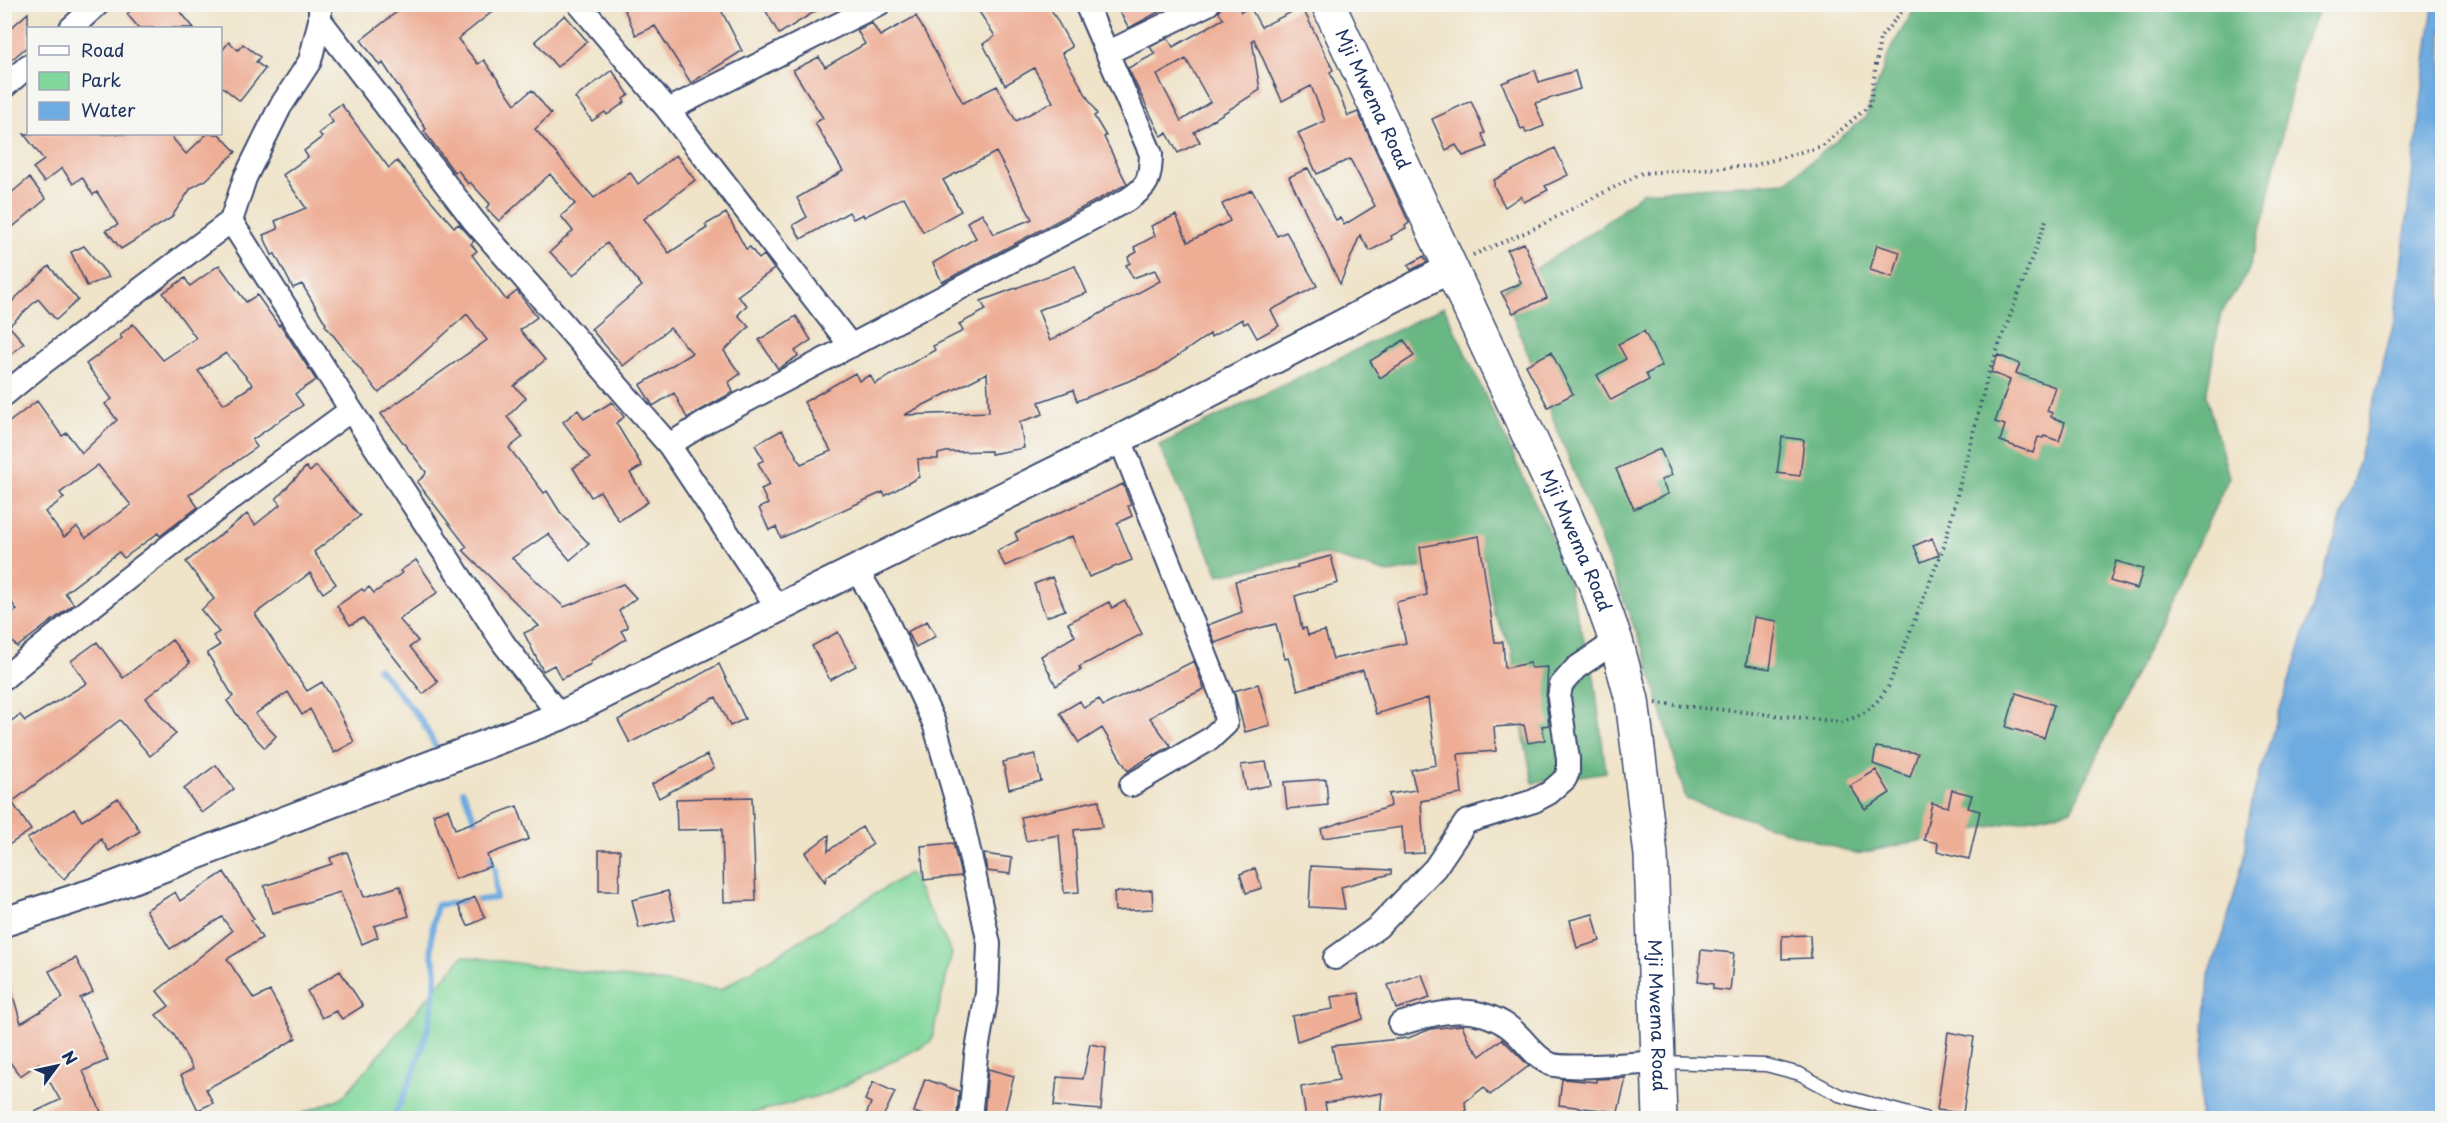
<svg xmlns="http://www.w3.org/2000/svg" width="2447" height="1123" viewBox="0 0 2447 1123" font-family="'Playpen Sans',sans-serif">
  <style>
    .green { fill: #82d89c; stroke: #4e847d; stroke-width: 1.5 }
    .forest { fill: #69b884; stroke: #427471; stroke-width: 1.5 }
    .water { fill: #6eabe0; stroke: #446d9f; stroke-width: 1.5 }
    .lines { fill: none; stroke-linecap: round; stroke-linejoin: round }
    .stream { stroke: #6eabe0; stroke-width: 6 }
    .building { fill: #eeae96; fill-rule: evenodd }
    .service-casing { stroke: #3b4a6e; stroke-width: 15 }
    .minor-casing { stroke: #3b4a6e; stroke-width: 26 }
    .tertiary-casing { stroke: #3b4a6e; stroke-width: 32 }
    .secondary-casing { stroke: #3b4a6e; stroke-width: 36 }
    .path { stroke: #3b4a6e; stroke-width: 4; stroke-dasharray: 1.5 4.5; stroke-linecap: butt }
    .service { stroke: #fff; stroke-width: 12 }
    .minor { stroke: #fff; stroke-width: 22 }
    .tertiary { stroke: #fff; stroke-width: 28 }
    .secondary { stroke: #fff; stroke-width: 33 }
    .labels { text-anchor: middle; stroke-width: 4.5; stroke-linejoin: round; paint-order: stroke }
    .street-label { font-size: 18px; fill: #1b2f5e; stroke: #f6f6f2 }
  </style>
  <rect width="100%" height="100%" fill="#f6f6f2"/>
  <filter id="ink" filterUnits="userSpaceOnUse"><feTurbulence type="fractalNoise" baseFrequency=".0167" numOctaves="2"/><feDisplacementMap in="SourceGraphic" scale="12" xChannelSelector="R" yChannelSelector="G"/><feConvolveMatrix kernelMatrix="1 2 1 2 8 2 1 2 1" color-interpolation-filters="sRGB"/></filter>
  <filter id="wash" filterUnits="userSpaceOnUse"><feTurbulence type="fractalNoise" baseFrequency=".008" numOctaves="4" result="noise"/><feDisplacementMap in="SourceGraphic" scale="24" xChannelSelector="R" yChannelSelector="G"/><feGaussianBlur stdDeviation="1.35" result="paint"/><feColorMatrix in="noise" values="0 0 0 0 0 0 0 0 0 0 0 0 0 0 0 0 0 1.4 0 .05"/><feComposite in="paint" operator="in"/></filter>
  <g filter="url(#wash)">
    <rect width="100%" height="100%" fill="#efe3c8"/>
    <path class="green" d="M 909,873 L 952,953 L 931,1042 L 829,1093 L 734,1118 L 291,1118 L 343,1097 L 463,956 L 720,990 Z"/>
    <path class="forest" d="M 1917,5 L 2321,5 L 2300,50 L 2265,215 L 2248,272 L 2221,313 L 2206,396 L 2229,477 L 2072,810 L 1856,854 L 1686,799 L 1647,660 L 1503,290 L 1600,227 L 1643,192 L 1785,182 L 1865,118 L 1891,48 Z
      M 1444,307 L 1563,563 L 1594,677 L 1606,772 L 1533,783 L 1525,743 L 1511,647 L 1494,614 L 1485,557 L 1388,573 L 1324,554 L 1219,575 L 1159,445 Z"/>
    <path class="water" d="M 2433,5 L 2442,5 L 2442,1118 L 2199,1118 L 2209,975 L 2224,933 L 2244,857 L 2247,827 L 2255,789 L 2353,481 L 2395,317 Z"/>
    <g class="lines">
      <path class="stream" d="M 378,668 L 422,721 L 440,755
        M 463,791 L 478,827
        M 393,1118 C 415,1075 434,1023 436,973 C 436,967 433,961 432,955 C 430,938 433,921 437,905 L 496,898 L 495,870 L 486,848"/>
    </g>
    <g id="blocks">
      <path class="building" d="M 138,4 L 174,4 L 194,28 L 139,28 L 127,14 Z
        M 407,4 L 502,4 L 458,39 L 478,64 L 484,60 L 515,104 L 532,90 L 551,114 L 535,129 L 594,198 L 630,172 L 638,184 L 676,155 L 695,180 L 644,219 L 669,253 L 707,228 L 705,225 L 726,213 L 746,249 L 750,247 L 759,259 L 764,255 L 774,269 L 737,296 L 747,305 L 738,315 L 749,327 L 724,351 L 740,374 L 729,382 L 733,392 L 687,418 L 674,393 L 653,406 L 640,385 L 692,353 L 670,328 L 623,366 L 591,329 L 642,286 L 607,243 L 573,276 L 550,252 L 573,231 L 561,216 L 575,204 L 550,174 L 499,221 L 486,208 L 490,204 L 470,182 L 468,184 L 458,170 L 454,172 L 424,131 L 426,129 L 383,63 L 380,66 L 361,40 Z
        M 622,4 L 718,4 L 742,51 L 691,83 L 655,26 L 636,35 Z
        M 762,4 L 827,4 L 779,34 Z
        M 974,4 L 1048,4 L 1072,47 L 1062,53 L 1097,114 L 1094,116 L 1106,136 L 1104,137 L 1127,184 L 942,282 L 933,263 L 976,238 L 967,222 L 982,213 L 994,234 L 1032,219 L 996,152 L 943,180 L 961,211 L 923,232 L 904,197 L 864,217 L 863,214 L 853,219 L 849,212 L 801,239 L 793,225 L 807,217 L 797,198 L 843,171 L 815,123 L 823,118 L 793,70 L 819,57 L 825,67 L 865,44 L 857,30 L 872,23 L 880,36 L 916,16 L 963,103 L 997,86 L 1016,121 L 1053,102 L 1034,68 L 1005,85 L 983,44 L 995,36 Z
        M 1115,4 L 1173,4 L 1129,28 Z
        M 1221,4 L 1237,4 L 1241,12 L 1250,7 L 1261,27 L 1302,7 L 1333,70 L 1330,72 L 1348,116 L 1358,112 L 1409,223 L 1405,226 L 1406,228 L 1391,236 L 1392,239 L 1370,251 L 1360,235 L 1340,284 L 1289,177 L 1308,168 L 1336,220 L 1340,218 L 1344,225 L 1375,206 L 1350,159 L 1317,174 L 1298,133 L 1325,121 L 1311,86 L 1282,101 L 1254,39 L 1252,40 L 1260,90 L 1194,132 L 1200,142 L 1178,153 L 1167,133 L 1161,136 L 1128,68 L 1155,54 L 1150,47 L 1168,38 L 1173,47 L 1223,19 L 1219,12 ZM 1186,59 L 1210,102 L 1181,121 L 1157,75 Z
        M 28,13 L 28,46 L 4,66 L 4,34 Z
        M 565,15 L 587,41 L 557,67 L 535,41 Z
        M 229,42 L 238,50 L 243,44 L 260,57 L 256,62 L 265,69 L 240,101 L 220,85 L 220,53 Z
        M 612,70 L 629,95 L 623,99 L 625,102 L 607,115 L 605,112 L 592,121 L 575,98 Z
        M 1535,70 L 1539,82 L 1575,71 L 1580,89 L 1535,103 L 1544,126 L 1526,133 L 1524,128 L 1521,129 L 1502,83 Z
        M 1471,101 L 1485,133 L 1482,134 L 1487,147 L 1463,156 L 1456,145 L 1446,150 L 1432,119 Z
        M 341,104 L 389,168 L 397,161 L 454,227 L 459,224 L 474,241 L 471,244 L 477,251 L 472,255 L 506,300 L 517,291 L 537,317 L 520,330 L 545,360 L 514,386 L 526,398 L 507,417 L 523,437 L 509,448 L 544,493 L 547,491 L 560,512 L 589,544 L 570,560 L 548,534 L 512,558 L 564,607 L 623,584 L 636,598 L 619,611 L 628,627 L 621,631 L 626,639 L 590,661 L 591,664 L 561,679 L 554,665 L 543,671 L 524,633 L 539,626 L 463,550 L 467,547 L 417,482 L 425,475 L 426,472 L 381,414 L 487,340 L 467,314 L 379,393 L 325,325 L 326,324 L 302,284 L 293,288 L 275,254 L 272,255 L 263,235 L 278,229 L 275,221 L 306,208 L 283,175 L 308,157 L 304,151 L 322,137 L 319,133 L 333,122 L 327,114 Z
        M 24,134 L 169,134 L 186,154 L 207,134 L 219,134 L 236,152 L 206,180 L 191,188 L 171,218 L 121,249 L 106,230 L 118,225 L 97,192 L 93,195 L 82,177 L 73,184 L 62,168 L 44,182 L 33,168 L 44,160 Z
        M 1555,148 L 1568,175 L 1545,186 L 1548,190 L 1524,202 L 1521,196 L 1505,207 L 1494,186 L 1494,180 Z
        M 29,178 L 46,199 L 14,226 L 4,214 L 4,199 Z
        M 1252,190 L 1277,236 L 1286,232 L 1317,286 L 1271,310 L 1279,326 L 1257,338 L 1248,322 L 1244,324 L 1242,319 L 1211,337 L 1210,334 L 1157,370 L 1077,401 L 1073,390 L 1039,402 L 1043,414 L 1020,422 L 1024,448 L 991,454 L 991,451 L 946,452 L 938,454 L 938,459 L 918,459 L 919,477 L 885,496 L 883,492 L 781,538 L 776,527 L 769,530 L 759,508 L 768,504 L 761,489 L 770,485 L 758,463 L 764,460 L 755,445 L 782,430 L 801,464 L 831,451 L 804,402 L 855,373 L 859,381 L 870,375 L 875,384 L 935,350 L 933,346 L 963,331 L 959,324 L 986,310 L 981,301 L 1075,266 L 1087,293 L 1038,310 L 1050,341 L 1160,281 L 1155,270 L 1133,278 L 1126,265 L 1130,263 L 1128,257 L 1137,252 L 1134,247 L 1155,236 L 1151,226 L 1176,215 L 1188,242 L 1230,221 L 1222,204 ZM 987,373 L 989,412 L 904,415 Z
        M 1524,243 L 1547,298 L 1513,313 L 1501,292 L 1521,283 L 1507,250 Z
        M 1877,245 L 1900,252 L 1893,277 L 1870,270 Z
        M 84,246 L 109,277 L 87,286 L 71,252 Z
        M 1424,256 L 1427,262 L 1411,270 L 1408,265 Z
        M 219,265 L 246,302 L 257,295 L 279,326 L 280,324 L 316,380 L 295,394 L 303,405 L 252,440 L 257,447 L 189,495 L 198,507 L 160,536 L 158,533 L 124,558 L 119,552 L 65,593 L 74,604 L 17,647 L 4,632 L 4,620 L 17,610 L 4,592 L 4,426 L 37,401 L 62,436 L 67,433 L 82,453 L 117,420 L 105,404 L 112,399 L 86,364 L 122,338 L 120,335 L 133,324 L 163,360 L 196,338 L 163,293 L 185,278 L 190,286 ZM 226,353 L 253,385 L 224,404 L 198,371 ZM 98,465 L 131,505 L 86,538 L 77,527 L 64,537 L 45,512 L 64,498 L 60,493 Z
        M 49,266 L 78,300 L 56,320 L 38,299 L 9,326 L 24,343 L 4,360 L 4,309 Z
        M 796,316 L 811,340 L 795,351 L 798,356 L 778,369 L 759,340 Z
        M 1644,331 L 1662,366 L 1646,374 L 1649,380 L 1611,400 L 1597,375 L 1626,359 L 1618,344 Z
        M 1404,340 L 1414,356 L 1380,378 L 1370,361 Z
        M 1551,352 L 1573,394 L 1548,407 L 1526,365 Z
        M 1998,355 L 2020,364 L 2016,373 L 2055,387 L 2047,411 L 2052,413 L 2051,417 L 2065,422 L 2059,441 L 2044,436 L 2043,438 L 2038,437 L 2033,453 L 2000,441 L 2005,425 L 1995,422 L 2010,380 L 1991,372 Z
        M 612,402 L 624,417 L 616,423 L 642,466 L 630,473 L 648,502 L 619,521 L 600,491 L 591,497 L 573,468 L 590,458 L 563,422 L 578,410 L 584,419 Z
        M 1782,437 L 1804,440 L 1800,476 L 1777,473 Z
        M 1660,449 L 1672,475 L 1661,480 L 1668,494 L 1634,509 L 1616,469 Z
        M 316,466 L 360,516 L 314,552 L 336,584 L 323,593 L 310,573 L 255,614 L 307,691 L 322,682 L 333,700 L 354,742 L 334,753 L 310,709 L 302,715 L 288,692 L 255,714 L 276,736 L 265,748 L 250,732 L 227,701 L 233,696 L 207,653 L 220,645 L 213,636 L 219,632 L 201,610 L 214,599 L 186,562 L 247,514 L 255,525 L 281,504 L 276,499 L 306,467 L 310,472 Z
        M 1123,484 L 1131,505 L 1128,506 L 1132,516 L 1117,523 L 1132,560 L 1089,577 L 1072,536 L 1005,566 L 997,551 L 1018,540 L 1015,533 Z
        M 1479,536 L 1495,642 L 1503,642 L 1505,668 L 1530,663 L 1531,668 L 1548,667 L 1546,700 L 1549,725 L 1542,726 L 1545,740 L 1528,743 L 1524,725 L 1494,727 L 1496,751 L 1458,754 L 1462,794 L 1421,801 L 1424,853 L 1404,854 L 1402,827 L 1323,838 L 1321,829 L 1391,806 L 1389,794 L 1416,790 L 1411,770 L 1436,765 L 1428,698 L 1376,714 L 1363,670 L 1298,690 L 1288,658 L 1285,659 L 1276,624 L 1247,631 L 1215,643 L 1208,625 L 1242,612 L 1235,581 L 1298,567 L 1297,565 L 1331,556 L 1338,583 L 1295,596 L 1302,629 L 1306,628 L 1308,635 L 1325,631 L 1333,659 L 1406,643 L 1396,602 L 1427,595 L 1420,547 Z
        M 1932,538 L 1939,555 L 1921,562 L 1914,546 Z
        M 416,560 L 438,592 L 399,619 L 418,641 L 410,647 L 438,682 L 423,694 L 363,618 L 350,625 L 337,606 L 362,589 L 364,591 L 369,587 L 374,593 L 402,573 L 400,571 Z
        M 2116,561 L 2143,569 L 2137,589 L 2110,581 Z
        M 1052,577 L 1065,610 L 1046,617 L 1034,584 Z
        M 1125,601 L 1142,634 L 1079,667 L 1081,670 L 1056,686 L 1041,656 L 1075,636 L 1068,623 L 1109,602 L 1112,608 Z
        M 1754,617 L 1777,621 L 1770,669 L 1746,665 Z
        M 927,621 L 936,636 L 916,647 L 907,632 Z
        M 838,632 L 856,666 L 830,680 L 812,646 Z
        M 172,640 L 190,663 L 146,698 L 176,734 L 150,756 L 120,720 L 12,802 L 31,830 L 4,848 L 4,726 L 20,715 L 25,721 L 87,683 L 71,661 L 97,642 L 123,678 Z
        M 1194,661 L 1204,689 L 1168,706 L 1150,718 L 1171,746 L 1155,755 L 1154,754 L 1128,771 L 1102,728 L 1079,743 L 1060,713 L 1080,701 L 1084,708 L 1099,699 L 1103,706 Z
        M 719,664 L 745,719 L 730,726 L 716,697 L 630,743 L 618,720 Z
        M 1258,684 L 1270,725 L 1245,732 L 1234,691 Z
        M 2016,693 L 2054,705 L 2044,738 L 2006,727 Z
        M 1876,747 L 1918,753 L 1910,777 L 1873,764 Z
        M 1035,754 L 1041,781 L 1009,789 L 1003,762 Z
        M 707,755 L 714,768 L 659,798 L 652,784 Z
        M 1266,762 L 1271,785 L 1246,790 L 1241,765 Z
        M 216,765 L 234,789 L 202,813 L 184,789 Z
        M 1876,770 L 1890,793 L 1865,809 L 1850,786 Z
        M 1326,779 L 1328,805 L 1287,809 L 1284,782 Z
        M 1952,790 L 1972,795 L 1968,808 L 1980,811 L 1969,859 L 1937,851 L 1938,843 L 1924,840 L 1932,803 L 1948,807 Z
        M 752,797 L 756,901 L 724,902 L 722,829 L 677,830 L 676,799 Z
        M 118,798 L 140,831 L 109,851 L 101,839 L 64,879 L 39,856 L 27,839 L 74,809 L 82,821 Z
        M 1099,800 L 1102,827 L 1074,830 L 1079,892 L 1064,893 L 1059,835 L 1026,841 L 1021,817 Z
        M 517,806 L 529,839 L 487,855 L 491,866 L 455,879 L 433,814 L 448,809 L 455,829 Z
        M 862,827 L 873,844 L 826,877 L 825,882 L 805,853 L 829,835 L 828,851 Z
        M 953,843 L 961,876 L 924,880 L 921,846 Z
        M 599,850 L 620,850 L 619,891 L 599,891 Z
        M 347,852 L 364,897 L 400,886 L 409,916 L 374,926 L 378,937 L 362,944 L 340,892 L 273,913 L 264,886 L 332,864 L 330,858 Z
        M 984,854 L 1012,858 L 1010,874 L 987,871 Z
        M 1311,866 L 1391,870 L 1391,874 L 1341,887 L 1345,909 L 1309,907 Z
        M 1255,868 L 1262,888 L 1246,893 L 1240,874 Z
        M 224,872 L 254,919 L 251,920 L 262,938 L 227,959 L 254,999 L 270,991 L 296,1038 L 262,1059 L 206,1089 L 213,1103 L 198,1110 L 181,1075 L 193,1069 L 174,1035 L 156,1015 L 169,1006 L 157,991 L 232,931 L 222,917 L 170,949 L 146,910 L 175,892 L 180,901 Z
        M 1152,890 L 1153,909 L 1115,911 L 1114,892 Z
        M 668,891 L 675,920 L 639,928 L 632,900 Z
        M 475,897 L 485,918 L 468,926 L 458,905 Z
        M 1593,914 L 1600,941 L 1577,948 L 1570,920 Z
        M 1810,935 L 1811,958 L 1782,959 L 1782,936 Z
        M 1701,950 L 1734,953 L 1730,991 L 1713,989 L 1713,984 L 1698,982 Z
        M 76,958 L 93,992 L 80,998 L 108,1060 L 83,1071 L 104,1119 L 20,1119 L 60,1100 L 39,1063 L 20,1076 L 4,1054 L 4,983 L 9,982 L 21,1023 L 63,998 L 49,971 Z
        M 340,971 L 363,1006 L 342,1019 L 336,1011 L 322,1018 L 307,991 Z
        M 1422,974 L 1430,998 L 1396,1009 L 1388,985 Z
        M 1359,993 L 1363,1019 L 1297,1041 L 1292,1016 L 1333,1009 L 1331,997 Z
        M 1462,1025 L 1469,1041 L 1480,1056 L 1502,1039 L 1529,1066 L 1490,1095 L 1484,1087 L 1465,1102 L 1466,1112 L 1458,1119 L 1380,1119 L 1382,1093 L 1325,1103 L 1327,1114 L 1306,1118 L 1301,1087 L 1339,1080 L 1332,1046 L 1408,1038 L 1431,1029 Z
        M 1948,1032 L 1974,1037 L 1963,1113 L 1937,1110 Z
        M 1090,1044 L 1106,1047 L 1101,1110 L 1054,1106 L 1057,1077 L 1083,1079 Z
        M 988,1069 L 1014,1076 L 1003,1119 L 984,1117 Z
        M 1626,1078 L 1618,1112 L 1559,1105 L 1562,1079 L 1596,1082 L 1596,1079 Z
        M 925,1079 L 959,1091 L 957,1115 L 951,1115 L 949,1119 L 934,1119 L 914,1112 Z
        M 873,1082 L 895,1092 L 882,1119 L 864,1119 L 871,1103 L 865,1100 Z"/>
    </g>
  </g>
  <g filter="url(#ink)">
    <use href="#blocks" fill-opacity="0" stroke="#3b4a6e" stroke-width="1.5"/>
    <g class="lines">
      <defs>
        <path id="service" d="M 1660,1062 L 1766,1065 L 1800,1074 L 1839,1095 L 1924,1118"/>
        <path id="minor" d="M 320,4 L 320,20 L 310,61 L 280,107 L 245,178 L 231,221 L 351,410 L 504,644 L 560,716
          M 579,4 L 668,110 L 851,346
          M 320,20 L 474,221 L 669,445 L 777,607
          M 71,28 L 98,4
          M 1109,52 L 1208,4
          M 4,87 L 28,66
          M 668,110 L 879,4
          M 4,395 L 43,363 L 231,221
          M 1120,439 L 1223,699 L 1226,724 L 1210,739 L 1131,785
          M 669,445 L 706,422 L 1127,200 C 1149,186 1150,180 1151,154 L 1086,4
          M 856,569 L 885,617 L 934,723 L 962,820 L 974,873 L 989,944 L 987,993 L 976,1056 L 970,1118
          M 4,678 C 117,584 233,496 351,410
          M 1335,958 L 1378,927 L 1435,868 L 1466,822 L 1534,801 L 1549,793 L 1565,779 L 1568,772 L 1568,759 L 1559,698 L 1561,685 L 1576,668 L 1616,641
          M 1400,1024 C 1437,1012 1474,1002 1509,1027 C 1524,1038 1533,1056 1550,1064 C 1564,1070 1640,1063 1660,1062"/>
        <path id="tertiary" d="M 4,922 L 114,886 L 560,716 L 1120,439 L 1449,269"/>
        <g id="secondary">
          <path id="s1" d="M 1328,4 L 1556,494 L 1597,588 L 1616,641 L 1632,700 L 1651,855 L 1660,1118"/>
        </g>
      </defs>
      <use href="#service" class="service-casing"/>
      <use href="#minor" class="minor-casing"/>
      <use href="#tertiary" class="tertiary-casing"/>
      <use href="#secondary" class="secondary-casing"/>
      <path class="path" d="M 1473,255 L 1531,230 L 1642,173 L 1752,166 L 1822,146 L 1870,105 L 1880,38 L 1908,4
        M 1656,703 L 1842,722 C 1866,714 1874,707 1888,687 L 1944,546 L 1988,375 L 2046,220"/>
      <use href="#service" class="service"/>
      <use href="#minor" class="minor"/>
      <use href="#tertiary" class="tertiary"/>
      <use href="#secondary" class="secondary"/>
    </g>
  </g>
  <g class="labels">
    <g class="street-label">
      <text dy="6" stroke="none"><textPath href="#s1" startOffset="105">Mji Mwema Road</textPath></text>
      <text dy="6" stroke="none"><textPath href="#s1" startOffset="591">Mji Mwema Road</textPath></text>
      <text dy="6" stroke="none"><textPath href="#s1" startOffset="1077">Mji Mwema Road</textPath></text>
    </g>
  </g>
  <rect width="2447" height="1123" fill="none" stroke="#f6f6f2" stroke-width="24"/>
  <rect x="27" y="27" width="195" height="108" fill="#f6f6f2" stroke="#9ea6b7" stroke-width="1.5"/>
  <rect x="39" y="46" width="30" height="9" fill="#ffffff" stroke="#9ea6b7" stroke-width="1.5"/>
  <text x="81" y="57" font-size="18" fill="#1b2f5e">Road</text>
  <rect x="39" y="72" width="30" height="18" fill="#82d89c" stroke="#9ea6b7" stroke-width="1.5"/>
  <text x="81" y="87" font-size="18" fill="#1b2f5e">Park</text>
  <rect x="39" y="102" width="30" height="18" fill="#6eabe0" stroke="#9ea6b7" stroke-width="1.5"/>
  <text x="81" y="117" font-size="18" fill="#1b2f5e">Water</text>
  <g transform="translate(57 1066) rotate(57)" stroke="#f6f6f2" stroke-width="4.5" paint-order="stroke">
  <path d="M0-4.5L10 22L0 15L-10 22Z" fill="#1b2f5e"/>
  <text y="-9" font-size="16" font-weight="bold" text-anchor="middle" fill="#1b2f5e">N</text>
  </g>
</svg>
